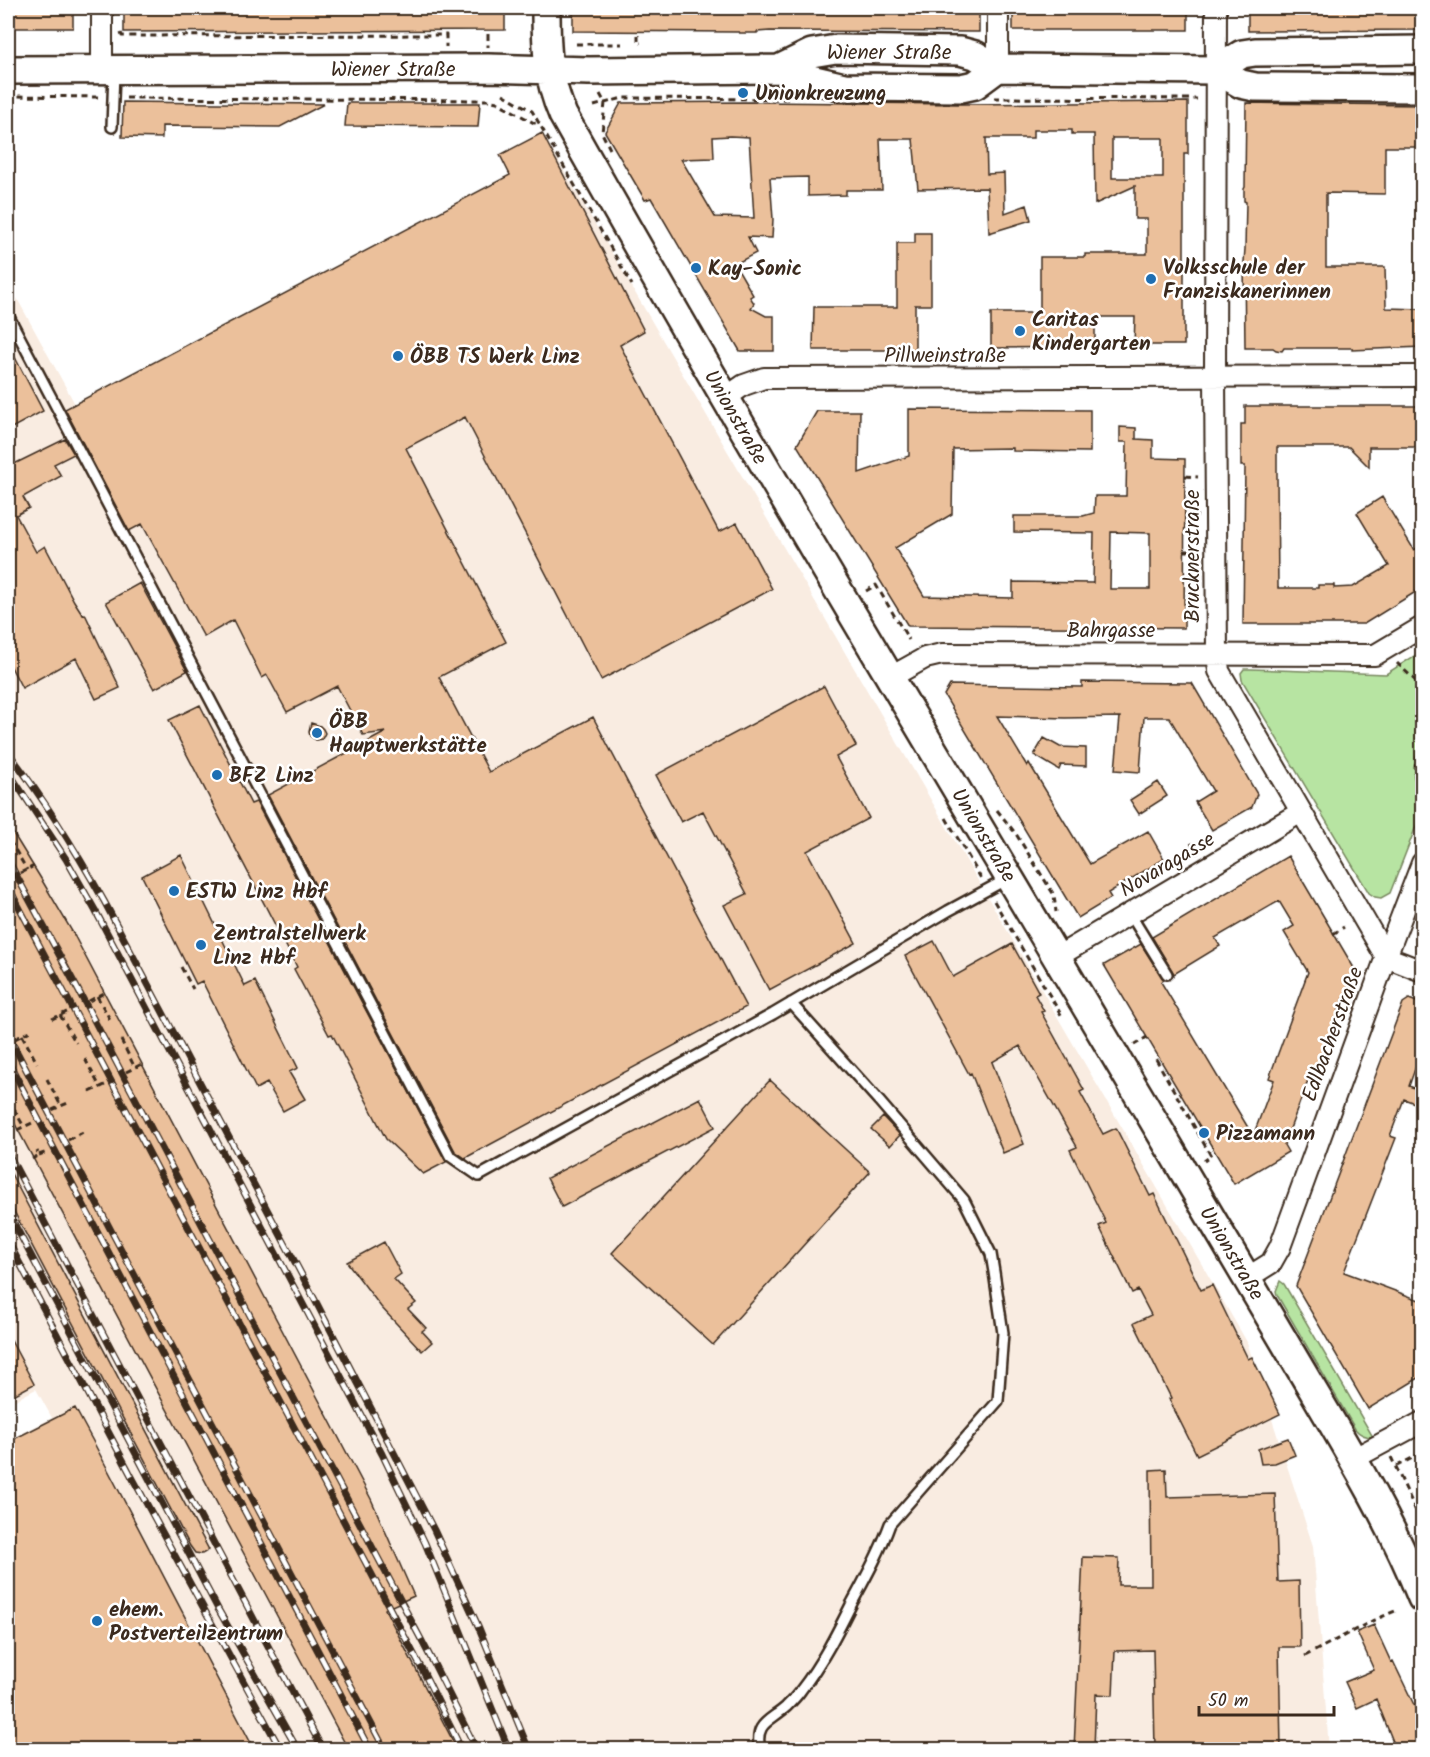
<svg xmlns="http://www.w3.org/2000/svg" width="1430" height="1757" viewBox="0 0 1430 1757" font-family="Kalam,sans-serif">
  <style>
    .built { fill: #f9ece1 }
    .green { fill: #b7e4a2; stroke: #798760; stroke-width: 1.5 }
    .building { fill: #ebc09b; stroke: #3b2a1e; stroke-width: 1.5; fill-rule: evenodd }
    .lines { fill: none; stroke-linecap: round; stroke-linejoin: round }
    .service-casing { stroke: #3b2a1e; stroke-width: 14 }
    .minor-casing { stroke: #3b2a1e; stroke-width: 24 }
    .secondary-casing { stroke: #3b2a1e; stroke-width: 32 }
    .path { stroke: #3b2a1e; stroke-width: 3; stroke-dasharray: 6 4.5; stroke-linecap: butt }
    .service { stroke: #fff; stroke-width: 9 }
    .minor { stroke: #fff; stroke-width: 20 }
    .secondary { stroke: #fff; stroke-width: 27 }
    .rail-casing { stroke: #3b2a1e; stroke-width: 7 }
    .rail { stroke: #fff; stroke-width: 4.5; stroke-dasharray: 14; stroke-linecap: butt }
    .poi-dot { fill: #1f6fb2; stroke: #fff; stroke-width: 2 }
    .labels { text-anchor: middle; stroke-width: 5; stroke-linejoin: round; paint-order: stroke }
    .street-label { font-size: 21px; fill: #3b2a1e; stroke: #fff }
    .poi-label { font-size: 21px; font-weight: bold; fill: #3b2a1e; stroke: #fff; text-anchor: start }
  </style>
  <rect width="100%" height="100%" fill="#fff"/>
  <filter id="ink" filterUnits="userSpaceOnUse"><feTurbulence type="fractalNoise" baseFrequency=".0167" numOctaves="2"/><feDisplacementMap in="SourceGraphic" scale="12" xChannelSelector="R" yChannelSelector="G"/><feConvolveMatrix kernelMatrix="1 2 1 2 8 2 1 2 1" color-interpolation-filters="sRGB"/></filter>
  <g filter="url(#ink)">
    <path class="built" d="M 542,133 L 1247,1342 L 1313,1546 L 1329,1749 L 8,1749 L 8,1441 L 52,1418 L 36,1389 L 8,1404 L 8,282 L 75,404 L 510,176 L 500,155 Z"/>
    <path class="green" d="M 1422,651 L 1422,811 L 1390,893 L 1381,898 L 1375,897 L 1369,893 L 1242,680 L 1241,673 L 1244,669 L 1252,669 L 1386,674 Z
      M 1280,1281 L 1284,1284 L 1373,1437 C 1365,1437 1360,1435 1355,1429 L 1277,1295 L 1276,1291 Z"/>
    <path class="building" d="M 8,8 L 73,8 L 73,28 L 8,28 Z
      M 124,8 L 505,8 L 505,30 L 124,32 Z
      M 573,8 L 979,8 L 979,32 L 770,31 L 757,32 L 757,33 L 739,33 L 739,32 L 573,31 Z
      M 1013,8 L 1188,8 L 1188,30 L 1013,30 Z
      M 1248,8 L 1422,8 L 1422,30 L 1248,31 Z
      M 123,102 L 324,104 L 280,127 L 162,126 L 162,138 L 122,137 Z
      M 749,102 L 961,104 L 1188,102 L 1188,154 L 1184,154 L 1184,345 L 1134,345 L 1135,317 L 1095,317 L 1095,347 L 991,348 L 991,313 L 1040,313 L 1040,257 L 1085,257 L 1085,254 L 1147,254 L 1147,219 L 1135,219 L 1135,186 L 1095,204 L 1094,134 L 1072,134 L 1072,130 L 1033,130 L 1033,138 L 986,138 L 987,174 L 1004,173 L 1005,213 L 1027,205 L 1031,220 L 989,233 L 987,188 L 918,189 L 913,139 L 880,139 L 882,190 L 846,190 L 846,195 L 808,196 L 808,177 L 770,178 L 773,219 L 772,238 L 748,237 L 756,253 L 735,264 L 753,295 L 750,297 L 754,303 L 751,308 L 766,316 L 774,316 L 774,351 L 740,351 L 651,198 L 645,200 L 605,132 L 621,103 ZM 730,136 L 749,137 L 754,218 L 715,217 L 681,159 L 714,158 L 713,137 ZM 1112,138 L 1163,138 L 1163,178 L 1112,178 Z
      M 347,103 L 480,103 L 478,127 L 345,126 Z
      M 1246,103 L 1422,105 L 1422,147 L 1385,147 L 1385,194 L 1326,193 L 1326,267 L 1385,267 L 1386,308 L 1422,309 L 1422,347 L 1352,350 L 1352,348 L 1284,348 L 1282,351 L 1276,350 L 1273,348 L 1245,348 L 1244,262 L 1245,249 L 1246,202 L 1244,201 L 1244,189 L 1245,187 Z
      M 542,133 L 644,331 L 620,345 L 719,532 L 737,523 L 772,589 L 601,680 L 465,417 L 406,448 L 506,642 L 439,677 L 489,772 L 593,717 L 746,1007 L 465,1158 L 455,1151 L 268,795 L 386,732 L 363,735 L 337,686 L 287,712 L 267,675 L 262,678 L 233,620 L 204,637 L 142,524 L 129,531 L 65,409 L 510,175 L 500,155 Z
      M 915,233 L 931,233 L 931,305 L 915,305 L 915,350 L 813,350 L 814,307 L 897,307 L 897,243 L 915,243 Z
      M 8,344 L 43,411 L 8,430 Z
      M 1245,406 L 1422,406 L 1422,447 L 1369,447 L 1369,467 L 1349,447 L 1277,447 L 1277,475 L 1278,588 L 1318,588 L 1318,585 L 1334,585 L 1334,588 L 1353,587 L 1389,566 L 1357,513 L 1382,497 L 1414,550 L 1422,545 L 1422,588 L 1364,624 L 1243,624 L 1245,466 L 1241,466 L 1241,424 L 1245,424 Z
      M 909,409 L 1090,410 L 1090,452 L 1013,451 L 1013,448 L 953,449 L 952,514 L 895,548 L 924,596 L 1013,598 L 1013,582 L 1093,583 L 1094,533 L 1014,532 L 1014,516 L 1083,516 L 1094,513 L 1095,496 L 1126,496 L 1127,442 L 1120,442 L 1120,427 L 1136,428 L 1136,439 L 1153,440 L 1153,458 L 1185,459 L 1184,628 L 908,626 L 797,445 L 817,411 L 860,411 L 859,473 L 909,456 ZM 1111,532 L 1150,533 L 1150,589 L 1110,589 Z
      M 65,439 L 74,454 L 54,464 L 61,476 L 23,497 L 29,508 L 16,515 L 36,552 L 45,546 L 74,601 L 83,615 L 85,614 L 120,688 L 96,699 L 76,658 L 22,688 L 8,661 L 8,467 Z
      M 140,583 L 187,671 L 154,689 L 106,602 Z
      M 1082,682 L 1192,683 L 1257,794 L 1252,807 L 1212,830 L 1195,802 L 1213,791 L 1169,717 L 1144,717 L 1140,772 L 1115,770 L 1120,717 L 1065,718 L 997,716 L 1027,766 L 1029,763 L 1090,864 L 1148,831 L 1164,859 L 1108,893 L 1111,898 L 1078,918 L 944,695 L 950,685 L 1082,687 Z
      M 824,686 L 856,746 L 836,757 L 869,818 L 807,851 L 856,943 L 769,990 L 724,905 L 747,894 L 703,811 L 681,822 L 656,775 Z
      M 200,705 L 251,804 L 256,802 L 446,1162 L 423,1174 L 386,1139 L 332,1034 L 329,1035 L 294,969 L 297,967 L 169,720 Z
      M 311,723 L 320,726 L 323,729 L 325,733 L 322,739 L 316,740 L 310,736 L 309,732 Z
      M 1044,738 L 1060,747 L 1086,748 L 1086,766 L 1061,765 L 1059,770 L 1034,755 Z
      M 1158,782 L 1167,796 L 1139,814 L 1130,800 Z
      M 8,825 L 40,877 L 73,933 L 371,1499 L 414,1596 L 385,1609 L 457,1749 L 348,1749 L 8,1111 Z
      M 181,855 L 245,986 L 255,981 L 298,1068 L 289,1072 L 305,1099 L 283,1111 L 267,1083 L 256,1089 L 202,981 L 196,984 L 142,876 Z
      M 1288,856 L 1354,968 L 1354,971 L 1315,1074 L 1311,1072 L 1284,1145 L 1288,1152 L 1234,1184 L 1104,965 L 1141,944 L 1164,980 L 1161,982 L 1253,1136 L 1274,1080 L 1269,1078 L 1308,972 L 1284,932 L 1294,926 L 1279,901 L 1215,938 L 1220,946 L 1174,974 L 1152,937 Z
      M 934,941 L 953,977 L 1012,944 L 1039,993 L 1035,995 L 1044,1011 L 1041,1012 L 1084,1090 L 1080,1092 L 1103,1134 L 1116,1128 L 1150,1196 L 1154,1194 L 1201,1290 L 1212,1285 L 1248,1359 L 1252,1357 L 1280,1414 L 1197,1455 L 1169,1399 L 1171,1398 L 1134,1323 L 1151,1315 L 1138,1290 L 1132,1293 L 1099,1226 L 1106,1223 L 1070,1150 L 1077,1147 L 1020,1046 L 992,1062 L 1024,1144 L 1003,1153 L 971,1073 L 969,1074 L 905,956 Z
      M 1409,999 L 1422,1004 L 1422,1049 L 1409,1086 L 1422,1091 L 1422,1106 L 1404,1099 L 1390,1136 L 1396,1138 L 1344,1272 L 1422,1301 L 1422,1376 L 1368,1409 L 1296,1286 L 1403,1003 Z
      M 770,1080 L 870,1172 L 713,1345 L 612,1253 Z
      M 700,1098 L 715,1127 L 562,1207 L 547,1178 Z
      M 883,1117 L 900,1135 L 890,1146 L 871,1129 Z
      M 8,1168 L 209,1550 L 202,1554 L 195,1553 L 190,1546 L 8,1200 Z
      M 384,1242 L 401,1274 L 394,1279 L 416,1303 L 408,1309 L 426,1328 L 422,1331 L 432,1342 L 422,1351 L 381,1307 L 347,1262 Z
      M 8,1335 L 34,1384 L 8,1398 Z
      M 75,1408 L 95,1445 L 254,1749 L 8,1749 L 8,1442 Z
      M 1288,1438 L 1295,1455 L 1275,1463 L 1261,1464 L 1258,1449 Z
      M 1166,1469 L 1167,1497 L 1275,1494 L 1278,1582 L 1299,1581 L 1300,1647 L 1279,1647 L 1281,1749 L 1155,1749 L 1153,1650 L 1115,1651 L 1113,1695 L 1096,1694 L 1094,1749 L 1074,1749 L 1083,1557 L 1119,1558 L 1118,1585 L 1151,1585 L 1150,1470 Z
      M 1374,1625 L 1391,1662 L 1393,1661 L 1416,1709 L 1422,1729 L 1422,1749 L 1396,1749 L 1376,1699 L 1357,1708 L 1345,1682 L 1374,1670 L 1357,1632 Z"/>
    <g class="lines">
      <defs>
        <path id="service" d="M 112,127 L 114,72
          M 8,315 L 450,1156 L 479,1176 L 773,1014 L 948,911 L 1007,879
          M 1130,914 L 1167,974
          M 760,1750 C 754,1723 769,1722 786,1707 C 791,1702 797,1696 801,1690 C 822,1663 837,1633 852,1603 C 866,1577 880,1552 890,1524 L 998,1401 L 1003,1333 L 994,1272 L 991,1254 L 964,1200 L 879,1101 L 791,1003"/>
        <path id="minor" d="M 998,8 L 998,68
          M 1216,8 L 1215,377 L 1217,654 L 1219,671 L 1386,957 L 1422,971
          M 102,70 L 102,8
          M 725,398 L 744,385 L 764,378 L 1422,376
          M 889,678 L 925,658 L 942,654 L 1375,655 L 1422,627
          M 1057,957 L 1301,812
          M 1247,1278 L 1271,1263 L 1280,1247 L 1386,957 L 1422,863
          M 1353,1459 L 1422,1422"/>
        <path id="secondary" d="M 546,8 C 546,47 547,78 563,115 C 749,446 946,770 1139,1096 C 1193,1187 1247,1279 1301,1370 C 1345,1445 1390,1518 1422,1598
          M 779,69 L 812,53 L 836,49 L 960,51 L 975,55 L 998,68 L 1216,70 L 1241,84 L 1255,87 L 1422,88
          M 8,70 L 488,68 L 589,71 L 779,69 L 806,78 L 844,87 L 961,88 L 975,85 L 998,68
          M 1216,70 L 1242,54 L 1255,52 L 1422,50"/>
      </defs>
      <use href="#service" class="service-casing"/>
      <use href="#minor" class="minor-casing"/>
      <use href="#secondary" class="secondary-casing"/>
      <path class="path" d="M 121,33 L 122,36 L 446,35 L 446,47
        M 488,34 L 488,47
        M 638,35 L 638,43 L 641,43
        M 576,44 L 622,44
        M 503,94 L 532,111 L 632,285
        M 600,94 L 605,103 L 602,133 L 610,149
        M 8,96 L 102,97
        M 126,98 L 488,100 L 497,102 L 534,123 L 539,122
        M 994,98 L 1197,99
        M 594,106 L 623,98 L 792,99
        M 1185,476 L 1198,477
        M 1185,516 L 1198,516
        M 1184,551 L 1197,551
        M 866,591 L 876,585 L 909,640
        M 1397,663 L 1422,687
        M 1422,743 C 1416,760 1409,777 1422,792
        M 997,810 L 1016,834 L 1054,895 L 1056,912
        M 946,818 L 982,880
        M 10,841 L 27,870
        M 1191,843 L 1198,854
        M 20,873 L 34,866
        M 994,901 L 1063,1018
        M 1333,934 L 1344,927
        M 312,939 L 321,935
        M 181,967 L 193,989
        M 97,996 L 112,1023
        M 89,1001 L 104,993
        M 60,1015 L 76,1043
        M 52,1019 L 69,1011
        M 22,1035 L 37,1063
        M 15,1039 L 32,1030
        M 121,1040 L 135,1068
        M 1134,1045 L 1147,1037
        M 85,1059 L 100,1087
        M 1156,1059 L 1211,1156 L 1204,1161
        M 126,1072 L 142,1064
        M 47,1079 L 61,1106
        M 90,1092 L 107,1084
        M 9,1100 L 24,1127
        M 52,1110 L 70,1102
        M 17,1130 L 32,1123
        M 68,1140 L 85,1131
        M 39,1155 L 47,1152
        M 32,1159 L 39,1155 L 37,1151
        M 1391,1457 L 1422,1524
        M 1397,1466 L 1422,1453
        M 1305,1656 L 1372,1621 L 1395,1611"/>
      <use href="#service" class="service"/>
      <use href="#minor" class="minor"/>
      <use href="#secondary" class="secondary"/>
      <defs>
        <path id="rail" d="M 8,752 C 44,799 75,849 104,901 L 315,1300 L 434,1530 L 479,1628 L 529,1750
          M 8,771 L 66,859 L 95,910 L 382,1454 L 425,1543 L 509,1750
          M 8,860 L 76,986 L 433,1662 L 477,1750
          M 8,886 L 425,1675 L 462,1750
          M 8,1035 L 385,1750
          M 8,1061 L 370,1750
          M 8,1153 L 323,1750
          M 8,1212 L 218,1609 L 298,1750
          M 8,1241 L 132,1477 L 281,1750"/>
      </defs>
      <use href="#rail" class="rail-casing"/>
      <use href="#rail" class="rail"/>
    </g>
  </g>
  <g class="poi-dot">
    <circle cx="743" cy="93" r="6"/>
    <circle cx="696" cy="268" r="6"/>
    <circle cx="1151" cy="279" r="6"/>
    <circle cx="1020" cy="331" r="6"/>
    <circle cx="398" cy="356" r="6"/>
    <circle cx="317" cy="733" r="6"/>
    <circle cx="217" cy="775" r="6"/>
    <circle cx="174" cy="891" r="6"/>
    <circle cx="201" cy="945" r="6"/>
    <circle cx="1204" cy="1133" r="6"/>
    <circle cx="97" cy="1621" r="6"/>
  </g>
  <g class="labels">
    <g class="street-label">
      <text x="889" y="59">Wiener Straße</text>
      <text x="393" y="76">Wiener Straße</text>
      <text x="945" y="362">Pillweinstraße</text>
      <text transform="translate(736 417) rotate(60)" y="7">Unionstraße</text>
      <text transform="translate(1192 556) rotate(-90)" y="7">Brucknerstraße</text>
      <text x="1111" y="637">Bahrgasse</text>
      <text transform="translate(984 835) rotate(59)" y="7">Unionstraße</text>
      <text transform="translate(1167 864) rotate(-31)" y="7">Novaragasse</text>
      <text transform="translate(1332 1034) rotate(-70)" y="7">Edlbacherstraße</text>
      <text transform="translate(1232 1253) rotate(59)" y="7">Unionstraße</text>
    </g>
    <g class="poi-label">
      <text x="755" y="100">Unionkreuzung</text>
      <text x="1163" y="274">Volksschule der<tspan x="1163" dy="24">Franziskanerinnen</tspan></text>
      <text x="708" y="275">Kay-Sonic</text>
      <text x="1032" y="326">Caritas<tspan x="1032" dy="24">Kindergarten</tspan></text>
      <text x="410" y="363">ÖBB TS Werk Linz</text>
      <text x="329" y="728">ÖBB<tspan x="329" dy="24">Hauptwerkstätte</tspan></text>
      <text x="229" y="782">BFZ Linz</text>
      <text x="186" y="898">ESTW Linz Hbf</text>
      <text x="213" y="940">Zentralstellwerk<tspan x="213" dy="24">Linz Hbf</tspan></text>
      <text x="1216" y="1140">Pizzamann</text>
      <text x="109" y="1616">ehem.<tspan x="109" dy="24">Postverteilzentrum</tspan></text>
    </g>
  </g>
  <rect width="1430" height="1757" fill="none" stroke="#fff" stroke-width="30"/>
  <rect x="15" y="15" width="1400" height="1727" fill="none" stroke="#3b2a1e" stroke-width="2" filter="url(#ink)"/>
  <path d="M1199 1706v9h135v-9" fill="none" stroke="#3b2a1e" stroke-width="3"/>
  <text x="1208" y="1706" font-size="18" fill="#3b2a1e" stroke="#ffffff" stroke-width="4.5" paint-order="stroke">50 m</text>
</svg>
